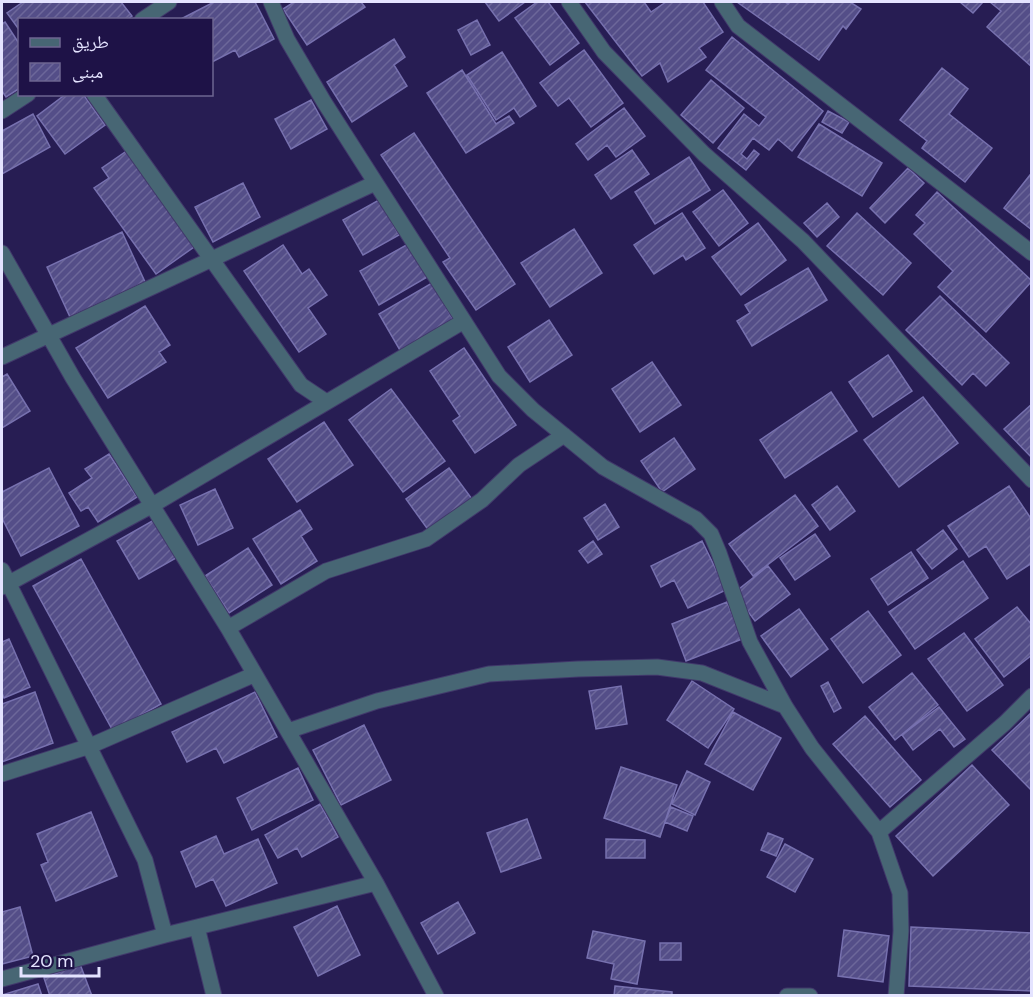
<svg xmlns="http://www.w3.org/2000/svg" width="1033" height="997" viewBox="0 0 1033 997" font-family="'DM Sans','Noto Naskh Arabic',sans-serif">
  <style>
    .building { fill: url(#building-hatch); stroke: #7771af; stroke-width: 1.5 }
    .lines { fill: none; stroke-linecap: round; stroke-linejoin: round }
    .minor-casing { stroke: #41396b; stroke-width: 17 }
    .minor { stroke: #476674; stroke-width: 15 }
  </style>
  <defs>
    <pattern id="building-hatch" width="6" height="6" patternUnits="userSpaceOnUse" patternTransform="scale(1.5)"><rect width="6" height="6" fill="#544e88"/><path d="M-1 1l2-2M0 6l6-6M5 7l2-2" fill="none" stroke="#6c679a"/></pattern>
  </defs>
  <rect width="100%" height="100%" fill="#271d53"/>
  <path class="building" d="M 23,2 L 121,2 L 132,16 L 126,20 L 20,20 L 20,31 L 7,13 Z
    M 214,2 L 255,2 L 274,39 L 239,57 L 235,50 L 212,62 L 212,20 L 179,20 Z
    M 294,2 L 361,2 L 365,7 L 307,45 L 283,9 Z
    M 485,2 L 525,2 L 499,21 Z
    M 537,2 L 548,2 L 579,43 L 550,65 L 515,18 Z
    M 585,2 L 644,2 L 651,12 L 666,2 L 703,2 L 723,32 L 699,48 L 706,57 L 668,82 L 660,63 L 642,76 Z
    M 737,2 L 785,2 L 788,4 L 790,2 L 850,2 L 861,9 L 846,29 L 843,26 L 819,60 Z
    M 960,2 L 983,2 L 973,13 Z
    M 990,2 L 1032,2 L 1032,67 L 987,27 L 1001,11 Z
    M 477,20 L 490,45 L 471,55 L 458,30 Z
    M 5,22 L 20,45 L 20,88 L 6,97 L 2,91 L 2,24 Z
    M 732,37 L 823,111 L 792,151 L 778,139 L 769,150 L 753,138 L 741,154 L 747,159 L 754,150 L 759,154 L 746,170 L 718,148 L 744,114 L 759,126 L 766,117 L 706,70 Z
    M 394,39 L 405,57 L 394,65 L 407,86 L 352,122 L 327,82 Z
    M 584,50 L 623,103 L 591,127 L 569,98 L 558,106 L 540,83 Z
    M 502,52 L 536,106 L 520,117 L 514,108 L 496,120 L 467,75 Z
    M 942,68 L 968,89 L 949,114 L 992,148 L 965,182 L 922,148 L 927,141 L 900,120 Z
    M 462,70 L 496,124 L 509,116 L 514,123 L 466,153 L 427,93 Z
    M 711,80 L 744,108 L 713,143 L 681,115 Z
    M 66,94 L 83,94 L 105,125 L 65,154 L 37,116 Z
    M 311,100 L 327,129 L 291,149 L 275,119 Z
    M 624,108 L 645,136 L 616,157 L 607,145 L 588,160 L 576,144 Z
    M 828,111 L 849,122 L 842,133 L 822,122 Z
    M 33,114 L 50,147 L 2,174 L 2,131 Z
    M 819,124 L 882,163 L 862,196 L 798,157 Z
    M 414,133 L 515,284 L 476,310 L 443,262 L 450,258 L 381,155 Z
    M 128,150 L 194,247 L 156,274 L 94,188 L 109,178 L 102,168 Z
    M 632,150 L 649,174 L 611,199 L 595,175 Z
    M 689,157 L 710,190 L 655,224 L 635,192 Z
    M 908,168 L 924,183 L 885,223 L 870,208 Z
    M 1030,175 L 1032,176 L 1032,230 L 1004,208 Z
    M 243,183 L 260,217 L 213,242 L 195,207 Z
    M 723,190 L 748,223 L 719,246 L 693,212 Z
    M 937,192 L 1032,281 L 986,332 L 938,287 L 953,271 L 914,234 L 925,223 L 916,215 Z
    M 379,200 L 399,235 L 363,255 L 343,220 Z
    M 827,203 L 839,217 L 817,237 L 804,223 Z
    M 682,213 L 705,248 L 686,260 L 683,255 L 654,274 L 634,245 Z
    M 857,213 L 911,263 L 883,295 L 827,246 Z
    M 758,223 L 786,260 L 741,295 L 712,257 Z
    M 574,229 L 602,273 L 550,307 L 521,263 Z
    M 122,232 L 145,282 L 70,317 L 47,267 Z
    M 410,243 L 429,276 L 379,305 L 360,271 Z
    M 283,245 L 302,274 L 309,269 L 327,295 L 308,308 L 326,334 L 299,352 L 244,271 Z
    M 808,268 L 827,300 L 752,346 L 737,321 L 750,313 L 745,305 Z
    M 432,283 L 454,321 L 401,352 L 379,314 Z
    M 940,296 L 1009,363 L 986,386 L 973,373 L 962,385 L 906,330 Z
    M 145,306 L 170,345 L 159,352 L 166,362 L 108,398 L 76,348 Z
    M 549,320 L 572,355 L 530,382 L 508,347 Z
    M 464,348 L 516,425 L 475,453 L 453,421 L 460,416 L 430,371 Z
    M 888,355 L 912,391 L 873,417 L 849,382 Z
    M 652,362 L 681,405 L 640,432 L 612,389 Z
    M 7,374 L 30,411 L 2,428 L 2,377 Z
    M 391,389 L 445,461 L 403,492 L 349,420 Z
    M 831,392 L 857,431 L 785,478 L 760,440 Z
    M 923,397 L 958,443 L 899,487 L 864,440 Z
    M 1032,404 L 1032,458 L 1004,429 Z
    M 324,422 L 353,465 L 297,502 L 268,459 Z
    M 674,438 L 695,469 L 662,492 L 641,461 Z
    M 109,454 L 137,497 L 98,522 L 88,507 L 81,511 L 69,493 L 92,478 L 85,469 Z
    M 49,468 L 79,526 L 21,556 L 2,518 L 2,492 Z
    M 449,468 L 472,499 L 429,531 L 406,499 Z
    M 837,486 L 855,511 L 830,530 L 812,505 Z
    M 1009,486 L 1032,520 L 1032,563 L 1007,579 L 986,546 L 969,557 L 948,526 Z
    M 215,489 L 233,528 L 198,545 L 180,505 Z
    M 795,495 L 818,526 L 753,576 L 729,544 Z
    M 605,504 L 619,527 L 598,540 L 584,518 Z
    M 300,510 L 312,529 L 301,536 L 317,561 L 281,584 L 253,539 Z
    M 154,520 L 176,558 L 139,579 L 117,541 Z
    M 943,530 L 957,549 L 932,569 L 917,550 Z
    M 815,534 L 830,556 L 795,580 L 780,558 Z
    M 593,541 L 602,554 L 588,563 L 579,551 Z
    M 702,541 L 726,590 L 688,608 L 674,580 L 661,587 L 651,566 Z
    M 248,548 L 272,585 L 229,613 L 205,576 Z
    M 911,552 L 928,578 L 888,605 L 871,579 Z
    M 81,559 L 161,704 L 113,731 L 33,586 Z
    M 963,561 L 988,598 L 915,649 L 889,612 Z
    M 768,566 L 790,594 L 755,621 L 734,593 Z
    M 727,602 L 742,639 L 686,661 L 672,624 Z
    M 1017,607 L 1032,625 L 1032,655 L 1004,677 L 975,639 Z
    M 799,609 L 828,649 L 791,677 L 761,636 Z
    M 868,611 L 901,655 L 863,683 L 831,639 Z
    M 964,633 L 1003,685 L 967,711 L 928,659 Z
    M 9,639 L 30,687 L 4,698 L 2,693 L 2,642 Z
    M 912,673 L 938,705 L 895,740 L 869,707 Z
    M 692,681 L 734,709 L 708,748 L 667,720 Z
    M 828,682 L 841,708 L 834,712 L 821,686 Z
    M 621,686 L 627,724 L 596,729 L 589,691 Z
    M 35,692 L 53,743 L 2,762 L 2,704 Z
    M 255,692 L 277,737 L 224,763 L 216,748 L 187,762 L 172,732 Z
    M 939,707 L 965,739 L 954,747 L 940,729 L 913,750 L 902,735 Z
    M 733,712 L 781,738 L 753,790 L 705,764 Z
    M 1032,712 L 1032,791 L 992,750 Z
    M 865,716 L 921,780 L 890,807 L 833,744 Z
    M 364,725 L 391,780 L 341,805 L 313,750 Z
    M 972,765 L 1009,805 L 933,876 L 896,836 Z
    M 621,767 L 677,785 L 660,837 L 604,818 Z
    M 298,768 L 313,800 L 252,830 L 237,798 Z
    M 687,771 L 710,782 L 695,815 L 672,804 Z
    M 320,804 L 338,837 L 302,857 L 297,848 L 278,858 L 265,835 Z
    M 671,807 L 693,816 L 687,831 L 665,822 Z
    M 91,812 L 117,876 L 56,901 L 41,865 L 48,862 L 37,834 Z
    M 527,819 L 541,858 L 501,872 L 487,833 Z
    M 768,833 L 783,839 L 776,856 L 761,850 Z
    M 216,836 L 224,854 L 258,839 L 277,883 L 226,906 L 213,879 L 196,887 L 181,852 Z
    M 606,839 L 645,840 L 645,858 L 606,858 Z
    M 785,844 L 813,859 L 795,892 L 767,877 Z
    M 458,902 L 475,933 L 438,954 L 421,923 Z
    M 337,906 L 360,955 L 318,976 L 294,927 Z
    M 20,907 L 33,956 L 2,964 L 2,912 Z
    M 911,927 L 1032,933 L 1032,991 L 909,986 Z
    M 844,930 L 889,936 L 883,982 L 838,976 Z
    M 593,931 L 645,941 L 637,984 L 611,979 L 614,964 L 587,958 Z
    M 660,943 L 681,943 L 681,960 L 660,960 Z
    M 80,964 L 92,996 L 50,996 L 44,978 Z
    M 38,984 L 42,996 L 2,996 L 2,995 Z
    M 615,986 L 672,992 L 672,996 L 614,996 Z"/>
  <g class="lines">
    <defs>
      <path id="minor" d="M 271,2 L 287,39 L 324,102 L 499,376 L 533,410 L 603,467 L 696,519 L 711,534 L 719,553 L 750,642 L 785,706 L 812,748 L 879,832 L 900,893 L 901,931 L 896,996
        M 569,2 L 604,52 L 704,154 L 803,241 L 1032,480
        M 722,2 L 738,26 L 1032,253
        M 142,20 L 169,2
        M 94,94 L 301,385 L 325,401
        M 2,111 L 28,94
        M 2,253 L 73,378 L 228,628 L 376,883 L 436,996
        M 2,357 L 375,183
        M 2,570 L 145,860 L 165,935
        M 2,587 L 151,506 L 464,321
        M 228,628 L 326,571 L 426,539 L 482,500 L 519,465 L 564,435
        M 288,731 L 377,701 L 489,674 L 578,669 L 657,667 L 702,673 L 785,706
        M 2,774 L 90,746 L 253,675
        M 879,832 L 1005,723 L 1032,696
        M 197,927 L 214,996
        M 2,979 L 165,935 L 376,883
        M 787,996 L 810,996"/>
    </defs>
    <use href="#minor" class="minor-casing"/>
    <use href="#minor" class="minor"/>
  </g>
  <rect width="1033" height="997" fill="none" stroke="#e4e3ff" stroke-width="6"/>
  <rect x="18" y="18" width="195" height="78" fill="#1e1247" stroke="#6d6691" stroke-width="1.5"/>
  <rect x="30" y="38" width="30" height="9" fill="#476674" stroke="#6d6691" stroke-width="1.5"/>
  <text x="72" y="48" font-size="18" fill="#e4e3ff">طريق</text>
  <rect x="30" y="63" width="30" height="18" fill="url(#building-hatch)" stroke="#6d6691" stroke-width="1.5"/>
  <text x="72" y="78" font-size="18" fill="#e4e3ff">مبنى</text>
  <path d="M21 967v9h78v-9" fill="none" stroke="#e4e3ff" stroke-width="3"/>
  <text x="30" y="967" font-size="18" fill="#e4e3ff" stroke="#1e1247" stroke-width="4.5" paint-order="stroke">20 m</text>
</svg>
